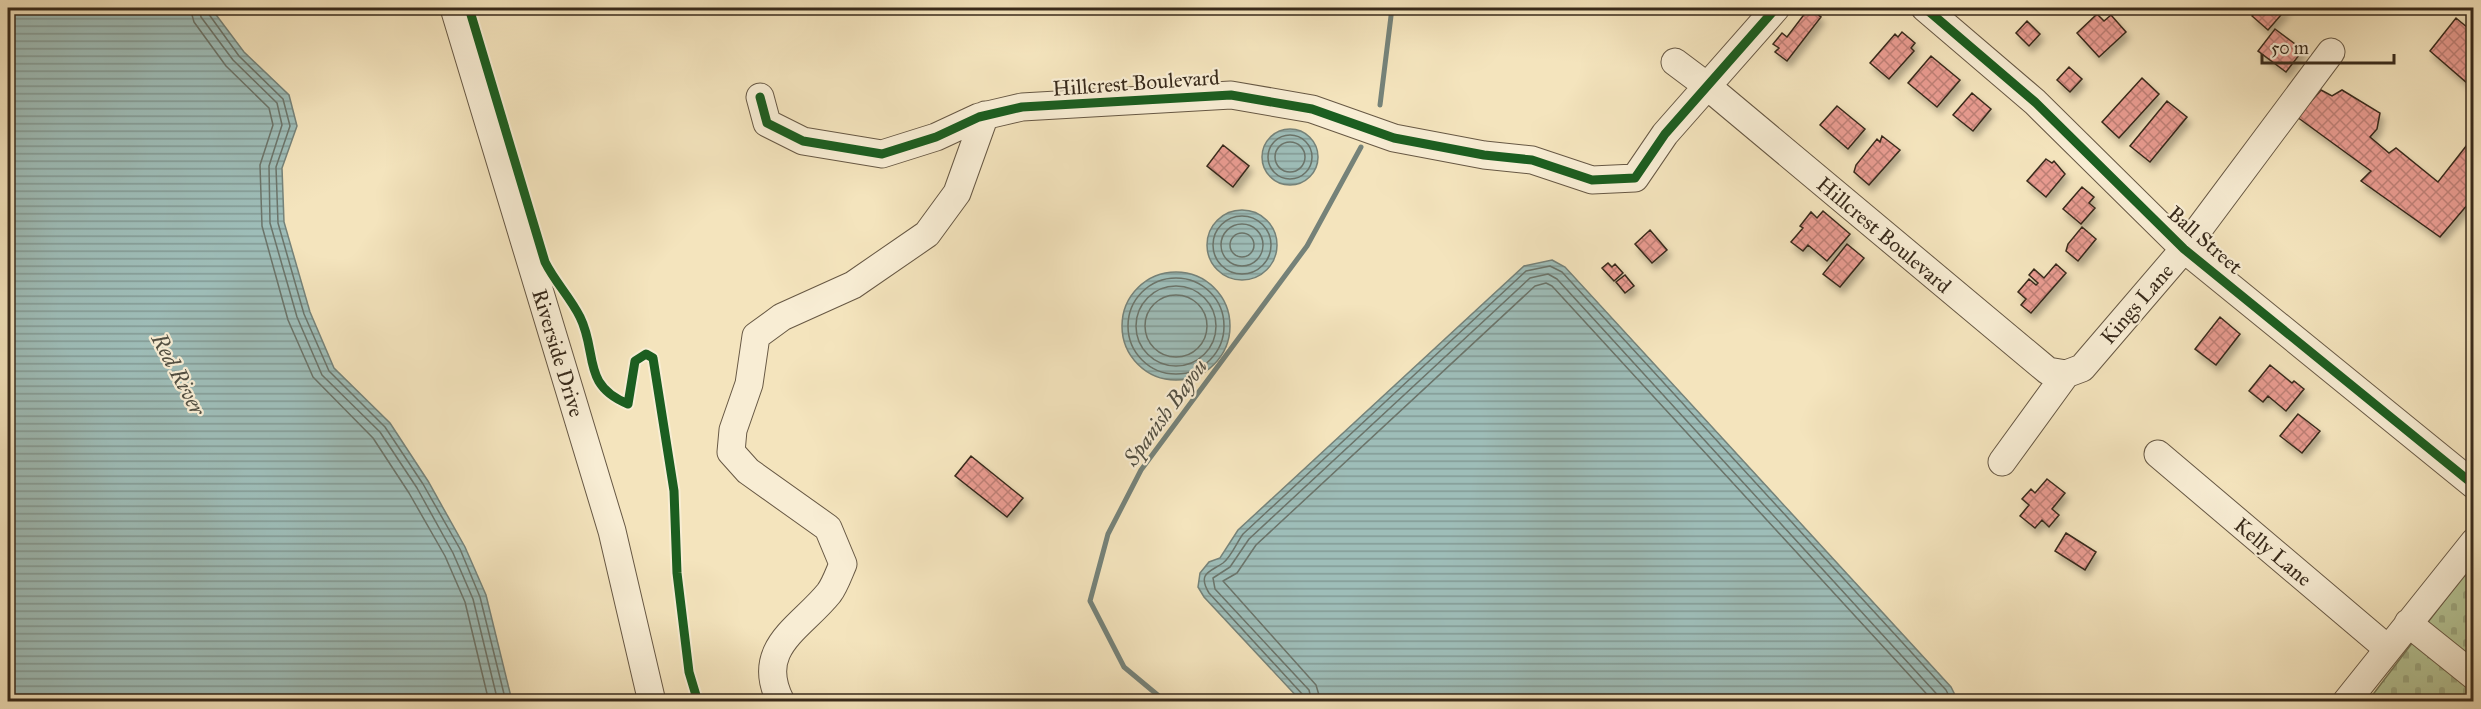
<svg xmlns="http://www.w3.org/2000/svg" width="2481" height="709" viewBox="0 0 2481 709" font-family="'IM FELL Great Primer',serif">
  <style>
    .cemetery { fill: url(#cemetery-stones); stroke: #767858; stroke-width: 1.5 }
    .water { fill: url(#water-rules); stroke: #758279; stroke-width: 1.5 }
    .lines { fill: none; stroke-linecap: round; stroke-linejoin: round }
    .shore { stroke: #6b746a; stroke-width: 1.5 }
    .stream { stroke: #758279; stroke-width: 5 }
    .building { fill: url(#building-cross-hatch); stroke: #382a1b; stroke-width: 1.5; filter: url(#shadow) }
    .minor-casing { stroke: #675844; stroke-width: 29 }
    .minor { stroke: #f8edd4; stroke-width: 27 }
    .cycleway-casing { stroke: #f8edd4; stroke-width: 13 }
    .cycleway { stroke: #1b5e20; stroke-width: 9 }
    .labels { text-anchor: middle; stroke-width: 4.5; stroke-linejoin: round; paint-order: stroke }
    .street-label { font-size: 21px; fill: #382a1b; stroke: #f8edd4 }
    .water-label { font-size: 22px; font-style: italic; fill: #524f42; stroke: #f8edd4 }
  </style>
  <defs>
    <pattern id="cemetery-stones" width="16" height="16" patternUnits="userSpaceOnUse" patternTransform="scale(1.5)"><rect width="16" height="16" fill="#b5c596"/><path d="M2 7V4a2 2 0 0 1 4 0v3zM10 15v-3a2 2 0 0 1 4 0v3z" fill="#9ca981"/></pattern>
    <pattern id="water-rules" width="6" height="5" patternUnits="userSpaceOnUse" patternTransform="scale(1.5)"><rect width="6" height="5" fill="#9ebdb8"/><path d="M0 2.5h6" fill="none" stroke="#829a95"/></pattern>
    <pattern id="building-cross-hatch" width="8" height="8" patternUnits="userSpaceOnUse" patternTransform="scale(1.5)"><rect width="8" height="8" fill="#e89b90"/><path d="M0 0l8 8M0 8l8-8" fill="none" stroke="#bd7f75"/></pattern>
    <filter id="shadow"><feDropShadow dx="3.5" dy="6" stdDeviation="3" flood-color="#0004"/></filter>
  </defs>
  <rect width="100%" height="100%" fill="#f4e4bd"/>
  <filter id="stains"><feTurbulence type="fractalNoise" baseFrequency=".00333" numOctaves="4"/><feColorMatrix values="0 0 0 0 .2 0 0 0 0 .09 0 0 0 0 .02 0 0 0 .5 -.17"/></filter>
  <radialGradient id="worn" r=".72"><stop offset=".6" stop-color="#630" stop-opacity="0"/><stop offset="1" stop-color="#630" stop-opacity=".3"/></radialGradient>
  <path class="cemetery" d="M 2473,563 L 2473,701 L 2368,701 Z"/>
  <path class="water" d="M 8,8 L 211,8 L 244,52 L 289,95 L 297,126 L 282,168 L 284,222 L 310,312 L 334,368 L 390,423 L 428,481 L 465,547 L 486,595 L 512,701 L 8,701 Z
    M1262 157a28 28 0 1 1 56 0a28 28 0 1 1-56 0Z
    M1207 245a35 35 0 1 1 70 0a35 35 0 1 1-70 0Z
    M 1552,260 L 1565,267 L 1951,687 L 1958,701 L 1301,701 L 1204,597 L 1198,587 L 1200,573 L 1209,562 L 1220,558 L 1238,530 L 1524,266 Z
    M1122 326a54 54 0 1 1 108 0a54 54 0 1 1-108 0Z"/>
  <g class="lines">
    <path class="shore" d="M 190,8 L 194,22 L 226,66 L 269,108 L 273,125 L 260,165 L 262,226 L 288,320 L 313,377 L 373,438 L 409,493 L 445,556 L 465,602 L 489,702
      M 199,8 L 201,17 L 233,60 L 277,103 L 282,125 L 269,166 L 270,223 L 297,317 L 322,375 L 380,432 L 417,488 L 453,553 L 473,599 L 498,702
      M 207,8 L 208,13 L 239,56 L 283,99 L 290,126 L 276,167 L 278,223 L 304,314 L 329,371 L 385,427 L 423,484 L 460,549 L 480,597 L 506,702
      M1268 157a22 22 0 1 1 44 0a22 22 0 1 1-44 0Z
      M1275 157a15 15 0 1 1 30 0a15 15 0 1 1-30 0Z
      M1213 245a29 29 0 1 1 58 0a29 29 0 1 1-58 0Z
      M1221 245a21 21 0 1 1 42 0a21 21 0 1 1-42 0Z
      M1230 245a12 12 0 1 1 24 0a12 12 0 1 1-24 0Z
      M1128 326a48 48 0 1 1 96 0a48 48 0 1 1-96 0Z
      M1136 326a40 40 0 1 1 80 0a40 40 0 1 1-80 0Z
      M1145 326a31 31 0 1 1 62 0a31 31 0 1 1-62 0Z
      M 1305,702 L 1303,695 L 1209,593 C 1197,573 1210,572 1223,563 C 1231,557 1237,542 1243,534 L 1526,271 L 1550,266 L 1562,272 L 1946,690 L 1952,702
      M 1312,702 L 1309,690 L 1215,589 L 1213,578 L 1230,567 L 1249,539 L 1530,278 L 1548,274 L 1557,279 L 1944,702
      M 1321,702 L 1316,685 L 1223,581 L 1237,573 L 1256,545 L 1535,286 L 1546,283 L 1552,286 L 1934,702"/>
    <path class="stream" d="M 1380,105 L 1392,8
      M 1166,702 L 1124,667 L 1090,601 L 1108,534 L 1141,470 L 1307,246 L 1361,147"/>
  </g>
  <path class="building" d="M 1809,8 L 1821,17 L 1787,61 L 1775,52 L 1779,48 L 1773,44 L 1782,33 L 1787,37 Z
    M 2258,8 L 2287,8 L 2268,30 L 2252,16 Z
    M 2097,14 L 2104,21 L 2111,15 L 2126,32 L 2099,57 L 2077,33 Z
    M 2456,18 L 2474,33 L 2474,89 L 2430,51 Z
    M 2027,21 L 2040,34 L 2029,46 L 2016,33 Z
    M 2275,29 L 2303,50 L 2286,72 L 2258,51 Z
    M 1902,32 L 1915,43 L 1911,48 L 1914,51 L 1889,79 L 1870,63 L 1895,34 L 1898,37 Z
    M 1931,56 L 1960,80 L 1937,107 L 1908,83 Z
    M 2069,67 L 2082,79 L 2070,92 L 2057,80 Z
    M 2142,78 L 2159,94 L 2119,138 L 2102,122 Z
    M 2321,90 L 2332,96 L 2342,90 L 2380,113 L 2377,129 L 2370,137 L 2389,153 L 2396,148 L 2438,182 L 2474,136 L 2474,197 L 2440,237 L 2361,181 L 2371,171 L 2297,117 Z
    M 1972,93 L 1991,109 L 1973,131 L 1953,115 Z
    M 2167,101 L 2187,117 L 2150,162 L 2130,146 Z
    M 1837,106 L 1865,129 L 1848,149 L 1820,125 Z
    M 1882,136 L 1900,150 L 1869,185 L 1854,172 L 1856,165 L 1877,139 L 1880,142 Z
    M 1223,145 L 1249,166 L 1233,187 L 1207,166 Z
    M 2046,159 L 2052,163 L 2054,161 L 2065,174 L 2046,197 L 2027,181 Z
    M 2082,187 L 2094,197 L 2089,203 L 2095,208 L 2081,224 L 2063,209 Z
    M 1823,211 L 1850,234 L 1827,261 L 1808,245 L 1803,251 L 1791,242 L 1803,228 L 1800,226 L 1811,212 L 1817,218 Z
    M 2082,227 L 2096,239 L 2078,261 L 2066,251 L 2068,244 Z
    M 1650,230 L 1667,250 L 1652,263 L 1635,244 Z
    M 1847,244 L 1864,258 L 1840,287 L 1823,274 Z
    M 1608,263 L 1612,267 L 1615,264 L 1623,273 L 1614,281 L 1602,268 Z
    M 2056,264 L 2066,273 L 2031,313 L 2021,305 L 2026,299 L 2018,292 L 2029,279 L 2036,285 L 2038,283 L 2029,275 L 2034,269 L 2044,278 Z
    M 1625,275 L 1634,286 L 1625,293 L 1616,282 Z
    M 2220,317 L 2240,334 L 2216,365 L 2195,349 Z
    M 2270,365 L 2292,383 L 2294,381 L 2304,389 L 2286,411 L 2268,396 L 2263,402 L 2249,391 Z
    M 2298,414 L 2320,431 L 2302,453 L 2280,436 Z
    M 971,456 L 1023,498 L 1007,517 L 955,476 Z
    M 2047,479 L 2065,493 L 2052,509 L 2059,515 L 2049,527 L 2042,520 L 2035,528 L 2020,516 L 2029,505 L 2022,499 L 2031,489 L 2035,493 Z
    M 2066,533 L 2096,552 L 2085,570 L 2055,551 Z"/>
  <g class="lines">
    <defs>
      <path id="minor" d="M 454,8 L 612,531 L 652,702
        M 1925,8 L 2035,102 L 2184,249 L 2474,485
        M 1675,62 L 1707,86 L 2048,371 L 2066,374
        M 760,97 L 767,123 L 803,141 L 882,154 L 936,137 L 979,117 L 1022,107 L 1231,95 L 1312,109 L 1394,138 L 1484,155 L 1532,160 L 1592,180 L 1635,178 L 1665,134 L 1776,8
        M 2158,454 L 2388,649
        M 2002,462 L 2066,374 L 2082,368 L 2184,249 L 2331,52
        M 2408,623 L 2474,676
        M 781,702 C 753,648 801,628 829,593 C 835,585 839,573 843,564 L 828,528 L 748,471 L 731,452 L 733,430 L 749,384 L 756,336 L 782,317 L 853,285 L 927,234 L 957,193 L 985,115
        M 2346,702 L 2474,542"/>
    </defs>
    <use href="#minor" class="minor-casing"/>
    <use href="#minor" class="minor"/>
    <defs>
      <path id="cycleway" d="M 469,8 L 545,262 C 555,282 570,297 580,317 C 598,353 581,385 628,404 L 635,361 L 646,354 L 653,358 L 674,491 L 677,573 L 689,672 L 698,702
        M 1925,8 L 2035,102 L 2184,249 L 2474,485
        M 760,97 L 767,123 L 803,141 L 882,154 L 936,137 L 979,117 L 1022,107 L 1231,95 L 1312,109 L 1394,138 L 1484,155 L 1532,160 L 1592,180 L 1635,178 L 1665,134 L 1776,8"/>
    </defs>
    <use href="#cycleway" class="cycleway-casing"/>
    <use href="#cycleway" class="cycleway"/>
  </g>
  <g class="labels">
    <g class="street-label">
      <text transform="translate(1136 83) rotate(-4)" y="7">Hillcrest Boulevard</text>
      <text transform="translate(1884 235) rotate(40)" y="7">Hillcrest Boulevard</text>
      <text transform="translate(2205 240) rotate(41)" y="7">Ball Street</text>
      <text transform="translate(2137 304) rotate(-49)" y="7">Kings Lane</text>
      <text transform="translate(558 353) rotate(73)" y="7">Riverside Drive</text>
      <text transform="translate(2273 552) rotate(40)" y="7">Kelly Lane</text>
    </g>
    <g class="water-label">
      <text transform="translate(179 374) rotate(62)" y="8">Red River</text>
      <text transform="translate(1165 412) rotate(-54)" y="8">Spanish Bayou</text>
    </g>
  </g>
  <rect width="2481" height="709" fill="none" stroke="#f4e4bd" stroke-width="30"/>
  <rect x="9" y="9" width="2463" height="691" fill="none" stroke="#382a1b" stroke-width="3"/>
  <rect x="15" y="15" width="2451" height="679" fill="none" stroke="#382a1b" stroke-width="1.5"/>
  <path d="M2262 54v9h132v-9" fill="none" stroke="#382a1b" stroke-width="3"/>
  <text x="2271" y="54" font-size="18" fill="#382a1b" stroke="#f8edd4" stroke-width="4.5" paint-order="stroke">50 m</text>
  <rect width="100%" height="100%" filter="url(#stains)"/>
  <rect width="100%" height="100%" fill="url(#worn)"/>
</svg>
